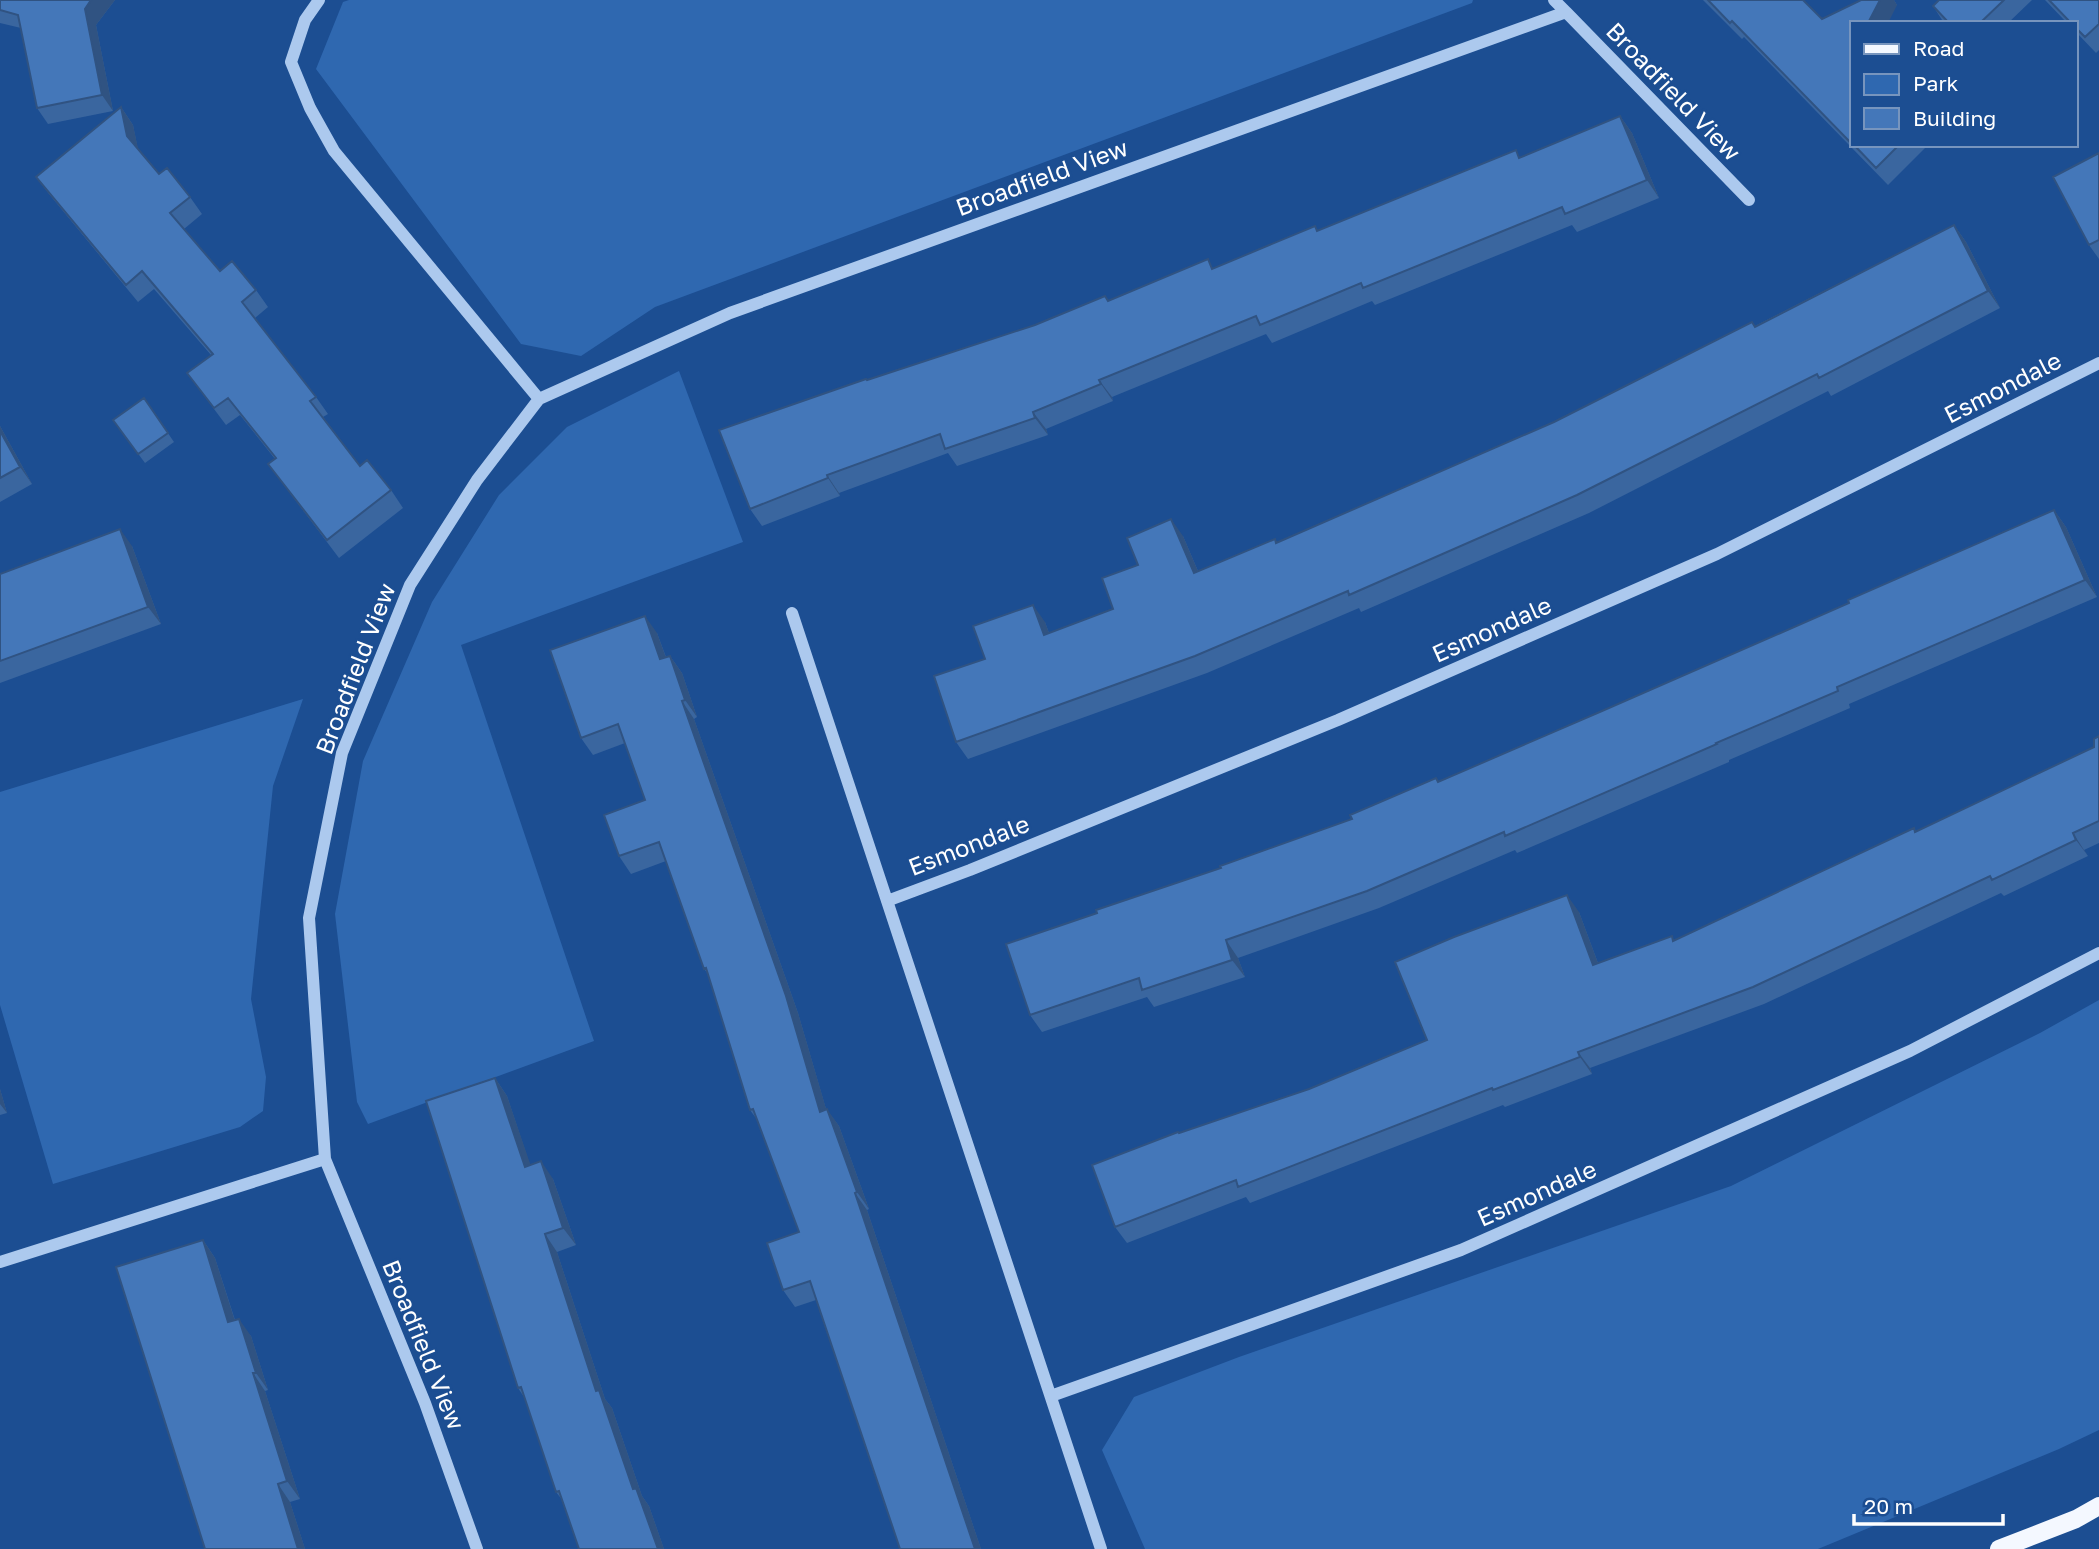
<svg xmlns="http://www.w3.org/2000/svg" width="2099" height="1549" viewBox="0 0 2099 1549" font-family="'Golos Text',sans-serif">
  <style>
    .green { fill: #2f68b0 }
    .lines { fill: none; stroke-linecap: round; stroke-linejoin: round }
    .minor { stroke: #acc9ee; stroke-width: 12 }
    .major { stroke: #f4f8ff; stroke-width: 18 }
    .wall { fill: #3a669f }
    .shaded-wall { fill: #305382 }
    .building { fill: #4477b9; stroke: #305382; stroke-width: 2 }
    .labels { text-anchor: middle; stroke-width: 5; stroke-linejoin: round; paint-order: stroke }
    .street-label { font-size: 24px; fill: #fff; stroke: #1c4e92 }
  </style>
  <rect width="100%" height="100%" fill="#1c4e92"/>
  <path class="green" d="M 349,0 L 1473,0 L 1472,3 L 655,307 L 581,356 L 521,344 L 316,69 L 343,2 Z
    M 679,371 L 743,542 L 461,645 L 594,1041 L 368,1124 L 357,1102 L 335,914 L 363,761 L 432,602 L 499,495 L 567,427 Z
    M 303,699 L 273,786 L 251,999 L 266,1077 L 263,1111 L 240,1127 L 53,1184 L 0,1005 L 0,792 Z
    M 2099,1000 L 2099,1430 L 2059,1449 L 1818,1549 L 1145,1549 L 1102,1450 L 1134,1397 L 1239,1357 L 1731,1186 L 2040,1033 Z"/>
  <g class="lines">
    <path class="minor" d="M 319,0 L 305,20 L 291,62 L 310,108 L 334,151 L 539,399
      M 1554,0 L 1566,12
      M 792,613 L 1101,1549
      M 887,901 L 970,870 L 1338,720 L 1717,554 L 2099,363
      M 0,1262 L 325,1159
      M 1051,1396 L 1461,1250 L 1910,1051 L 2099,953
      M 477,1549 L 425,1403 L 325,1159 L 309,918 L 342,753 L 410,585 L 477,480 L 539,399 L 730,313 L 1566,12 L 1749,200"/>
    <path class="major" d="M 1999,1549 L 2076,1519 L 2099,1506"/>
  </g>
  <path class="wall" d="M 0,0 L 115,0 L 96,25 L 113,111 L 48,124 L 37,108 L 21,28 L 0,23 Z
    M 1703,0 L 1803,0 L 1822,19 L 1861,0 L 1894,0 L 1897,5 L 1852,23 L 1852,145 L 1928,145 L 1888,185 L 1744,37 L 1742,39 Z
    M 1939,0 L 2032,0 L 2008,23 L 1944,23 L 1933,6 Z
    M 2045,0 L 2099,0 L 2099,50 L 2096,53 L 2076,32 L 2076,23 L 2067,23 Z
    M 121,107 L 133,125 L 138,150 L 159,174 L 190,197 L 202,214 L 184,229 L 220,271 L 256,290 L 268,307 L 255,318 L 316,397 L 328,414 L 323,417 L 360,466 L 391,490 L 403,508 L 339,558 L 268,464 L 275,459 L 240,415 L 226,425 L 187,373 L 211,355 L 154,289 L 138,302 L 49,194 L 36,177 Z
    M 1620,116 L 1632,133 L 1659,198 L 1577,232 L 1572,225 L 1375,305 L 1372,301 L 1272,343 L 1266,334 L 1112,397 L 1113,401 L 1046,429 L 1048,435 L 957,466 L 948,453 L 839,493 L 840,496 L 762,526 L 750,509 L 867,380 L 1035,325 L 1105,296 L 1109,301 L 1214,269 L 1315,226 L 1318,231 L 1521,157 Z
    M 2099,153 L 2099,259 L 2089,245 Z
    M 1954,225 L 1966,242 L 2000,308 L 1831,396 L 1828,391 L 1589,513 L 1361,612 L 1359,608 L 1207,673 L 968,759 L 956,742 L 985,659 L 1045,622 L 1049,633 L 1113,609 L 1138,565 L 1183,536 L 1198,571 L 1277,543 L 1554,422 L 1752,322 L 1755,326 Z
    M 144,398 L 174,442 L 145,463 L 113,420 Z
    M 0,426 L 32,484 L 0,502 Z
    M 2054,510 L 2066,527 L 2097,597 L 1849,704 L 1850,708 L 1729,760 L 1729,762 L 1517,853 L 1515,850 L 1379,908 L 1238,958 L 1245,977 L 1154,1007 L 1147,997 L 1042,1032 L 1030,1015 L 1097,913 L 1352,819 L 1436,778 L 1439,782 L 1602,711 L 1849,603 Z
    M 132,546 L 161,624 L 0,683 L 0,574 Z
    M 657,633 L 666,657 L 670,656 L 682,673 L 697,717 L 694,719 L 798,1013 L 826,1109 L 839,1126 L 869,1209 L 867,1210 L 981,1549 L 900,1549 L 816,1300 L 795,1307 L 783,1290 L 799,1232 L 758,1121 L 750,1110 L 709,975 L 704,969 L 666,861 L 631,874 L 619,856 L 645,800 L 625,743 L 593,755 L 581,738 Z
    M 2099,736 L 2099,843 L 2084,850 L 2088,856 L 2004,896 L 2001,893 L 1764,1004 L 1590,1068 L 1592,1074 L 1505,1107 L 1503,1105 L 1250,1203 L 1246,1197 L 1127,1243 L 1115,1227 L 1179,1133 L 1309,1089 L 1427,1040 L 1579,912 L 1598,963 L 1675,940 L 1914,828 L 1916,832 L 2094,747 Z
    M 495,1078 L 507,1096 L 530,1165 L 553,1179 L 576,1245 L 557,1252 L 605,1399 L 612,1408 L 642,1496 L 649,1506 L 664,1549 L 579,1549 L 563,1501 L 556,1492 L 524,1397 L 518,1388 Z
    M 0,1089 L 7,1113 L 0,1115 Z
    M 203,1240 L 215,1258 L 235,1320 L 251,1336 L 268,1390 L 265,1391 L 300,1499 L 290,1502 L 305,1549 L 205,1549 Z"/>
  <path class="shaded-wall" d="M 91,0 L 115,0 L 96,25 L 113,111 L 102,95 L 85,9 Z
    M 1880,0 L 1894,0 L 1897,5 L 1888,23 L 1868,23 Z
    M 121,107 L 133,125 L 139,153 L 127,136 Z
    M 1620,116 L 1632,133 L 1659,198 L 1647,180 Z
    M 1954,225 L 1966,242 L 2000,308 L 1988,291 Z
    M 1099,380 L 1112,397 L 1113,401 L 1101,384 Z
    M 1033,412 L 1046,429 L 1048,435 L 1035,418 Z
    M 0,426 L 32,484 L 20,467 L 0,431 Z
    M 827,475 L 839,493 L 840,496 L 828,478 Z
    M 2054,510 L 2066,527 L 2097,597 L 2085,580 Z
    M 1171,519 L 1183,536 L 1206,590 L 1194,573 Z
    M 120,529 L 132,546 L 161,624 L 148,607 Z
    M 1033,605 L 1045,622 L 1056,652 L 1044,635 Z
    M 645,616 L 657,633 L 673,677 L 660,659 Z
    M 670,656 L 682,673 L 697,717 L 685,700 Z
    M 682,701 L 694,719 L 798,1013 L 832,1129 L 820,1112 Z
    M 2073,833 L 2084,850 L 2088,856 L 2076,840 Z
    M 1567,895 L 1579,912 L 1605,982 L 1593,965 Z
    M 1226,940 L 1238,958 L 1245,977 L 1232,960 Z
    M 1578,1052 L 1590,1068 L 1592,1074 L 1580,1057 Z
    M 495,1078 L 507,1096 L 537,1184 L 525,1167 Z
    M 0,1089 L 7,1113 L 0,1104 Z
    M 827,1109 L 839,1126 L 869,1209 L 857,1192 Z
    M 541,1161 L 553,1179 L 576,1245 L 563,1228 Z
    M 855,1193 L 867,1210 L 981,1549 L 975,1549 Z
    M 545,1234 L 557,1252 L 605,1399 L 612,1408 L 642,1496 L 649,1506 L 664,1549 L 658,1549 L 633,1489 L 596,1391 Z
    M 203,1240 L 215,1258 L 241,1340 L 228,1322 Z
    M 239,1319 L 251,1336 L 268,1390 L 256,1373 Z
    M 253,1373 L 265,1391 L 300,1499 L 287,1481 Z
    M 278,1484 L 290,1502 L 305,1549 L 298,1549 Z"/>
  <path class="building" d="M 0,0 L 91,0 L 85,9 L 102,95 L 37,108 L 18,15 L 0,10 Z
    M 1708,0 L 1803,0 L 1822,19 L 1861,0 L 1880,0 L 1868,23 L 1852,23 L 1852,144 L 1732,21 L 1730,23 Z
    M 1939,0 L 2004,0 L 1980,23 L 1949,23 L 1933,6 Z
    M 2049,0 L 2099,0 L 2099,24 L 2085,37 L 2076,28 L 2076,23 L 2071,23 Z
    M 121,107 L 127,136 L 159,174 L 167,168 L 190,197 L 170,213 L 220,271 L 232,261 L 256,290 L 242,302 L 316,397 L 310,401 L 360,466 L 367,460 L 391,490 L 327,540 L 268,464 L 276,458 L 228,398 L 214,408 L 187,373 L 213,354 L 142,271 L 126,285 L 36,177 Z
    M 1620,116 L 1647,180 L 1565,214 L 1562,207 L 1363,288 L 1361,283 L 1260,325 L 1256,316 L 1099,380 L 1101,384 L 1033,412 L 1035,418 L 945,449 L 940,434 L 827,475 L 828,478 L 750,509 L 719,430 L 866,379 L 867,380 L 1035,325 L 1105,296 L 1108,301 L 1208,259 L 1212,269 L 1315,226 L 1317,231 L 1516,150 L 1519,158 Z
    M 1854,145 L 1899,145 L 1876,168 Z
    M 2099,153 L 2099,240 L 2089,245 L 2053,177 Z
    M 1954,225 L 1988,291 L 1819,378 L 1817,374 L 1577,495 L 1349,595 L 1348,591 L 1195,656 L 956,742 L 934,676 L 985,659 L 973,626 L 1033,605 L 1044,635 L 1113,609 L 1102,578 L 1138,565 L 1127,538 L 1171,519 L 1194,573 L 1275,539 L 1276,543 L 1554,422 L 1752,322 L 1755,327 Z
    M 144,398 L 168,433 L 138,454 L 113,420 Z
    M 0,431 L 20,467 L 0,478 Z
    M 2054,510 L 2085,580 L 1837,687 L 1838,691 L 1716,743 L 1717,744 L 1505,836 L 1504,832 L 1367,891 L 1226,940 L 1232,960 L 1142,990 L 1139,978 L 1030,1015 L 1006,944 L 1097,913 L 1096,910 L 1221,868 L 1220,866 L 1352,819 L 1350,815 L 1436,778 L 1438,782 L 1602,711 L 1849,603 L 1848,600 Z
    M 120,529 L 148,607 L 0,661 L 0,574 Z
    M 645,616 L 660,659 L 670,656 L 685,700 L 682,701 L 786,996 L 820,1112 L 827,1109 L 857,1192 L 855,1193 L 975,1549 L 900,1549 L 810,1281 L 783,1290 L 767,1243 L 799,1232 L 753,1109 L 750,1110 L 706,968 L 704,969 L 659,842 L 619,856 L 604,815 L 645,800 L 618,724 L 581,738 L 550,650 Z
    M 2099,736 L 2099,821 L 2073,833 L 2076,840 L 1992,880 L 1990,876 L 1753,987 L 1578,1052 L 1580,1057 L 1493,1090 L 1492,1088 L 1238,1187 L 1236,1180 L 1115,1227 L 1092,1165 L 1178,1132 L 1179,1133 L 1309,1089 L 1427,1040 L 1395,962 L 1454,937 L 1567,895 L 1593,965 L 1672,936 L 1673,941 L 1914,828 L 1915,832 L 2094,747 L 2094,739 Z
    M 495,1078 L 525,1167 L 541,1161 L 563,1228 L 545,1234 L 596,1391 L 599,1390 L 633,1489 L 636,1488 L 658,1549 L 579,1549 L 559,1491 L 556,1492 L 521,1387 L 518,1388 L 426,1101 Z
    M 203,1240 L 228,1322 L 239,1319 L 256,1373 L 253,1373 L 287,1481 L 278,1484 L 298,1549 L 205,1549 L 116,1267 Z"/>
  <g class="labels">
    <g class="street-label">
      <text transform="translate(1673 92) rotate(46)" y="8">Broadfield View</text>
      <text transform="translate(1042 178) rotate(-20)" y="8">Broadfield View</text>
      <text transform="translate(2003 388) rotate(-27)" y="8">Esmondale</text>
      <text transform="translate(1492 630) rotate(-24)" y="8">Esmondale</text>
      <text transform="translate(356 669) rotate(-69)" y="8">Broadfield View</text>
      <text transform="translate(969 846) rotate(-21)" y="8">Esmondale</text>
      <text transform="translate(1537 1194) rotate(-24)" y="8">Esmondale</text>
      <text transform="translate(423 1345) rotate(68)" y="8">Broadfield View</text>
    </g>
  </g>
  <rect x="1850" y="21" width="228" height="126" fill="#1c4e92" stroke="#7795be" stroke-width="2"/>
  <rect x="1864" y="44" width="35" height="10" fill="#f4f8ff" stroke="#7795be" stroke-width="2"/>
  <text x="1913" y="56" font-size="21" fill="#ffffff">Road</text>
  <rect x="1864" y="74" width="35" height="21" fill="#2f68b0" stroke="#7795be" stroke-width="2"/>
  <text x="1913" y="91" font-size="21" fill="#ffffff">Park</text>
  <rect x="1864" y="108" width="35" height="21" fill="#4477b9" stroke="#7795be" stroke-width="2"/>
  <text x="1913" y="126" font-size="21" fill="#ffffff">Building</text>
  <path d="M1854 1514v10h149v-10" fill="none" stroke="#ffffff" stroke-width="3.5"/>
  <text x="1864" y="1514" font-size="21" fill="#ffffff" stroke="#1c4e92" stroke-width="5" paint-order="stroke">20 m</text>
</svg>
